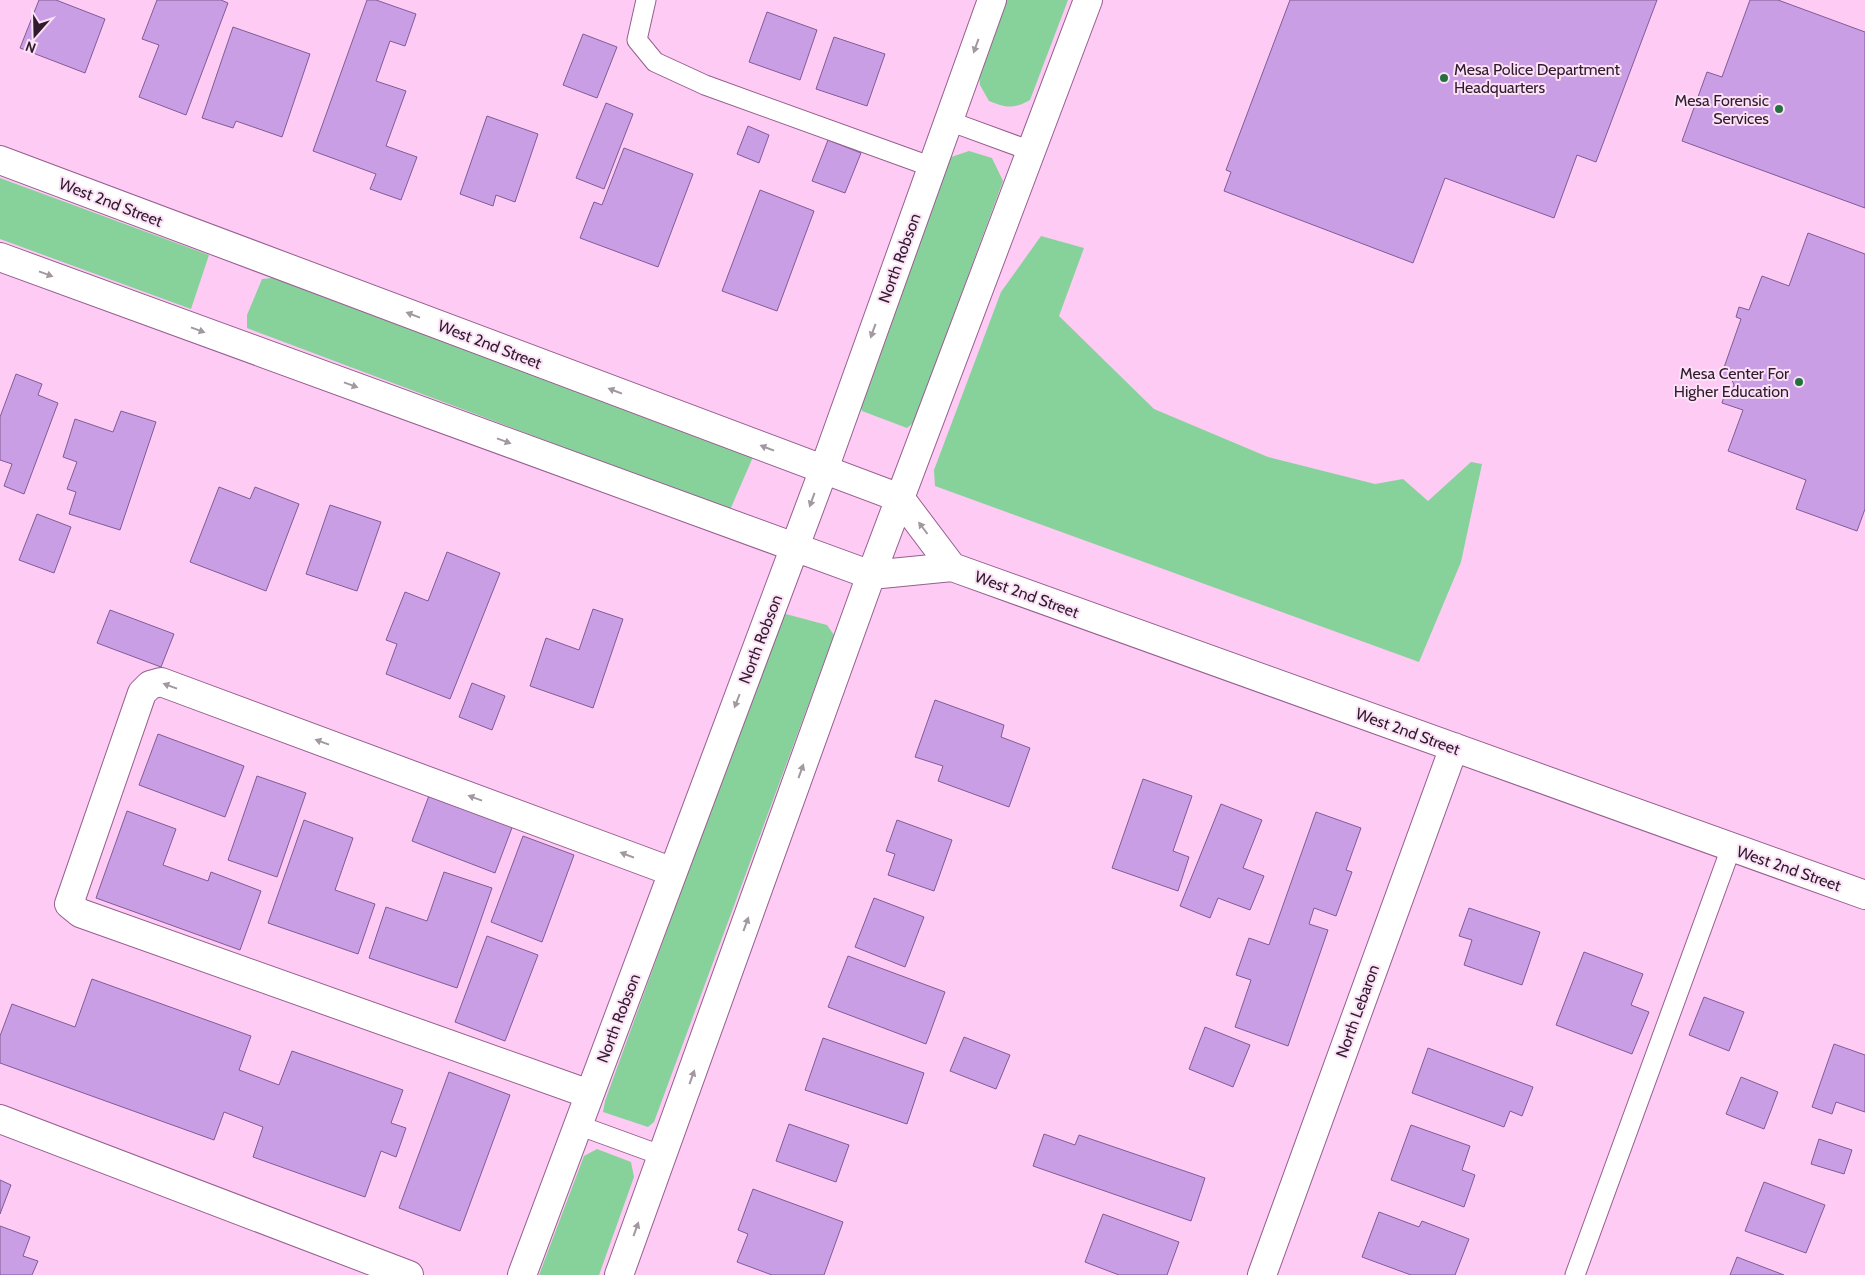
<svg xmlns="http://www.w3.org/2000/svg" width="1865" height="1275" viewBox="0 0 1865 1275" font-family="Cabin,sans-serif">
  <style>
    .green { fill: #87d29b }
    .building { fill: #ca9ee5; stroke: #805c96 }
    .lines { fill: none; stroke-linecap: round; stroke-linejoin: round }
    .service-casing { stroke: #965f8f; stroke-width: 21 }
    .minor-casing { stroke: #965f8f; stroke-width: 30 }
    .service { stroke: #fff; stroke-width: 19 }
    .minor { stroke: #fff; stroke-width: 28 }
    .oneway { fill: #a298a0 }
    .poi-dot { fill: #247140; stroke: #fbe2f6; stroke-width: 2 }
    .labels { text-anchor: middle; stroke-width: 4; stroke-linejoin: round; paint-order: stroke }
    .poi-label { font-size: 16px; fill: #311a2d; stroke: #fbe2f6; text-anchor: end }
    .street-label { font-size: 16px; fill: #311a2d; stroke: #fbe2f6 }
  </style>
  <rect width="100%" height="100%" fill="#fdcbf4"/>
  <path class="green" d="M 1006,0 L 1068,0 L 1030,100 C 1014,109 1006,108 989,101 L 980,85 L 979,73 Z
    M 969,151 L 992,158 L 1003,181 L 914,422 L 907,428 L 862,411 L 858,395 L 951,157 Z
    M 0,178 L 209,255 L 191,309 L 0,239 Z
    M 1041,236 L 1084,248 L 1059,316 L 1154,409 L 1268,457 L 1375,484 L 1403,479 L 1428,501 L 1471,462 L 1482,464 L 1461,562 L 1419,662 L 935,486 L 934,470 L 1001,292 Z
    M 272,278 L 753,457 L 730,510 L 247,328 L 247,315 L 262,279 Z
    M 782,613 L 827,625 L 834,635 L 654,1122 L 648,1127 L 603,1112 L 605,1101 Z
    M 597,1149 L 631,1162 L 634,1177 L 599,1275 L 539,1275 L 584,1156 Z"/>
  <path class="building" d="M 39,0 L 56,0 L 105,19 L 85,73 L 20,48 Z
    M 157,0 L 221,0 L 228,3 L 186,115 L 139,97 L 159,45 L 142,39 Z
    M 367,0 L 376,0 L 416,14 L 405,46 L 390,41 L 376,81 L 406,91 L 386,146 L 417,157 L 401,200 L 370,189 L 376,174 L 313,151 Z
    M 1290,0 L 1657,0 L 1596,162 L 1577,155 L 1554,218 L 1445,178 L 1413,263 L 1224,191 L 1231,172 L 1226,170 Z
    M 1750,0 L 1778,0 L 1865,32 L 1865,208 L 1682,141 L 1707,72 L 1722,77 Z
    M 767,12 L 817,30 L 800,80 L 749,62 Z
    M 233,27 L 310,54 L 282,137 L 236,121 L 233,128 L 202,118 Z
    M 583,34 L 617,47 L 597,98 L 563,85 Z
    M 834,37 L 885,54 L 867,106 L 816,89 Z
    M 606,103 L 633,114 L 604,189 L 576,178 Z
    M 487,116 L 538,134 L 515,202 L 496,195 L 493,206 L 460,194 Z
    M 748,126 L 769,135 L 759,163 L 737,154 Z
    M 828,140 L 861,153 L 845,193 L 812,181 Z
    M 624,148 L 693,174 L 658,267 L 580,238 L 594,202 L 602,205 Z
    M 760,190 L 814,211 L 777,311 L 722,291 Z
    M 1808,233 L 1865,254 L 1865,509 L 1857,531 L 1796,509 L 1806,480 L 1728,451 L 1743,410 L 1722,403 L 1726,390 L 1732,390 L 1734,385 L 1732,380 L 1721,376 L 1741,319 L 1736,317 L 1739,307 L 1749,310 L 1762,276 L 1789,286 Z
    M 16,374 L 42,384 L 38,395 L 58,403 L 24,494 L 4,486 L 12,464 L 0,460 L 0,417 Z
    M 121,411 L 156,422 L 120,530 L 69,514 L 76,492 L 67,489 L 77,462 L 63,457 L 75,419 L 113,432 Z
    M 219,487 L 250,499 L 255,487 L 299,504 L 266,591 L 190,562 Z
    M 330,505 L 381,522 L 357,591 L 306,574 Z
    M 37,514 L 71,527 L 54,573 L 19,560 Z
    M 447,552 L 500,573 L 450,699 L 386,674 L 397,644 L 386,640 L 405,592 L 428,601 Z
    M 593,609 L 623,619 L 593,708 L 530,686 L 546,638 L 579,650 Z
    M 110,610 L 174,634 L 161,667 L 97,643 Z
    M 472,683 L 505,696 L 492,730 L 459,717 Z
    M 935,700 L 1004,725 L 1001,737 L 1030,748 L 1009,807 L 938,781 L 943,766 L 915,757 Z
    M 158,734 L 244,766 L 225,817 L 139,785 Z
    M 257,776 L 306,793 L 277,877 L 228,860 Z
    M 1143,779 L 1192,796 L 1173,851 L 1189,857 L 1178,891 L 1112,868 Z
    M 430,793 L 513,825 L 495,873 L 412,841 Z
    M 1221,804 L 1262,820 L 1243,868 L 1264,876 L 1250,910 L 1218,898 L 1210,918 L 1180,906 Z
    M 127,811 L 176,829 L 163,865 L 208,881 L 211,872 L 261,891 L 240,950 L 96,898 Z
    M 1316,812 L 1361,828 L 1346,870 L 1352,872 L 1336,916 L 1314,908 L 1309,924 L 1328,930 L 1288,1046 L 1235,1027 L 1251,980 L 1236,975 L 1249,938 L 1269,945 Z
    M 304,820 L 353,838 L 335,890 L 375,904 L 358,954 L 268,923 Z
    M 897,820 L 952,840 L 934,891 L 888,875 L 895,854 L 886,851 Z
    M 523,836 L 574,855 L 542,942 L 491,922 Z
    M 444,872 L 492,888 L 457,988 L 369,958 L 386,907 L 427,921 Z
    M 874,898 L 924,917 L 905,967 L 855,947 Z
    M 1469,908 L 1540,932 L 1522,985 L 1464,965 L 1472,940 L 1459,936 Z
    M 487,936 L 538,955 L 505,1041 L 455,1022 Z
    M 1584,952 L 1643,974 L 1631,1005 L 1649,1012 L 1632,1054 L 1556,1025 Z
    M 848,956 L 945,992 L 926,1044 L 828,1007 Z
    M 92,979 L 251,1036 L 239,1070 L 279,1085 L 292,1051 L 403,1090 L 391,1123 L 406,1128 L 396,1157 L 381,1151 L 365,1197 L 253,1157 L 263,1127 L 224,1112 L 214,1140 L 0,1063 L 0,1036 L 12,1004 L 75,1027 Z
    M 1704,997 L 1744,1012 L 1729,1051 L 1689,1035 Z
    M 1205,1027 L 1250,1045 L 1233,1087 L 1189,1069 Z
    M 964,1037 L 1010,1055 L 996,1089 L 950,1071 Z
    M 823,1038 L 924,1073 L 907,1124 L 805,1090 Z
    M 1834,1044 L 1865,1055 L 1865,1112 L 1836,1102 L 1832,1114 L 1812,1107 Z
    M 1428,1048 L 1533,1087 L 1522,1116 L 1510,1111 L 1504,1127 L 1412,1093 Z
    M 449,1072 L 510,1095 L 460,1231 L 399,1208 Z
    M 1741,1077 L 1778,1092 L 1764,1129 L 1726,1114 Z
    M 789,1124 L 849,1145 L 836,1182 L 776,1161 Z
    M 1411,1125 L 1470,1146 L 1462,1170 L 1475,1175 L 1464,1207 L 1391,1180 Z
    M 1044,1134 L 1075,1145 L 1079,1135 L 1205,1178 L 1191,1221 L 1033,1166 Z
    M 1819,1139 L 1852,1150 L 1844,1174 L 1811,1164 Z
    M 0,1180 L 11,1185 L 0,1214 Z
    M 1764,1182 L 1825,1205 L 1806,1253 L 1745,1231 Z
    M 753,1189 L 843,1222 L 824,1275 L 772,1275 L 737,1262 L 748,1234 L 738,1230 Z
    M 1379,1212 L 1419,1227 L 1422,1221 L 1469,1239 L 1455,1275 L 1411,1275 L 1362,1257 Z
    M 1103,1214 L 1179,1242 L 1167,1275 L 1119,1275 L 1085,1262 Z
    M 0,1226 L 30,1237 L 23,1256 L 38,1261 L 32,1275 L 0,1275 Z
    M 1737,1257 L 1784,1275 L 1730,1275 Z"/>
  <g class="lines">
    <defs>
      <path id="service" d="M 646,0 L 637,40 L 655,62 L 705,85 L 932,167
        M 949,121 L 1031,151
        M 578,1125 L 663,1156
        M 1575,1275 L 1731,848"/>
      <path id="minor" d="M 0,160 L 900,498 L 952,567
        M 0,257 L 871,575 L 952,567 L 1865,895
        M 589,1094 L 80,913 L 69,904 L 142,693 L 150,685 L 161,682 L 673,872
        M 0,1119 L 409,1275
        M 522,1275 L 824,469 L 992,0
        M 619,1275 L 871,575 L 1088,0
        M 1262,1275 L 1454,747"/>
    </defs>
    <use href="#service" class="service-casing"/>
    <use href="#minor" class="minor-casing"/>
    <use href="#service" class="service"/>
    <use href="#minor" class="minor"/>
  </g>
  <defs><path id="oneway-solid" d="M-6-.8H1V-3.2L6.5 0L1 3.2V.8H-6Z" transform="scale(1.25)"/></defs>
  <g class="oneway">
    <use href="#oneway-solid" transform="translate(976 46) rotate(110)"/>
    <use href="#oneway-solid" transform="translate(46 274) rotate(20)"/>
    <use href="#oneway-solid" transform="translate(413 315) rotate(-159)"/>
    <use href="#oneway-solid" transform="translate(198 330) rotate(20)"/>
    <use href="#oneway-solid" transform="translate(873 331) rotate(110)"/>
    <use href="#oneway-solid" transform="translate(351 385) rotate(20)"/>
    <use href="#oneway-solid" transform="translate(615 391) rotate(-159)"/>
    <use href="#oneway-solid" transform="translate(504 441) rotate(20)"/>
    <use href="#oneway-solid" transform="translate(767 448) rotate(-159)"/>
    <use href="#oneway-solid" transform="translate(812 500) rotate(110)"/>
    <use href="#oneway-solid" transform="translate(923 528) rotate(-127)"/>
    <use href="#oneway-solid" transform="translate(170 686) rotate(-160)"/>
    <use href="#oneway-solid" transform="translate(737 701) rotate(111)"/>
    <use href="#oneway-solid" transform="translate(322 742) rotate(-160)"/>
    <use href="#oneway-solid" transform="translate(801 771) rotate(-70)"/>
    <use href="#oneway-solid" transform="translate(475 798) rotate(-160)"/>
    <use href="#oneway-solid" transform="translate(627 855) rotate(-159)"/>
    <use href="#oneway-solid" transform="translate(746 924) rotate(-70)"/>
    <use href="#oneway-solid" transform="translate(692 1077) rotate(-70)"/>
    <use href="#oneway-solid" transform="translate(636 1229) rotate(-70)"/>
  </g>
  <g class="poi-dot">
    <circle cx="1444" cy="78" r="5"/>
    <circle cx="1779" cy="109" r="5"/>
    <circle cx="1799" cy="382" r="5"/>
  </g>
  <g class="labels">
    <g class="poi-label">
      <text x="1454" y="75" text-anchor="start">Mesa Police Department<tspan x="1454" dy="18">Headquarters</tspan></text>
      <text x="1769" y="106">Mesa Forensic<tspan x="1769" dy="18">Services</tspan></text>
      <text x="1789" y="379">Mesa Center For<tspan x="1789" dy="18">Higher Education</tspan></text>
    </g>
    <g class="street-label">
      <text transform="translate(111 202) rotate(21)" y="6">West 2nd Street</text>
      <text transform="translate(899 258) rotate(-70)" y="6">North Robson</text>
      <text transform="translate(490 344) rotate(21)" y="6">West 2nd Street</text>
      <text transform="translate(1027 594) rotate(20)" y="6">West 2nd Street</text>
      <text transform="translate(760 639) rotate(-69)" y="6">North Robson</text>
      <text transform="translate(1408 731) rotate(20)" y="6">West 2nd Street</text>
      <text transform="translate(1789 868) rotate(19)" y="6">West 2nd Street</text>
      <text transform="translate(1357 1011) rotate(-70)" y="6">North Lebaron</text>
      <text transform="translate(618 1018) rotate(-69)" y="6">North Robson</text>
    </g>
  </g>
  <g transform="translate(35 35) rotate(200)" stroke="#fbe2f6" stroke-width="4" paint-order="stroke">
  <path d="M0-4L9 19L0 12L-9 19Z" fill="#311a2d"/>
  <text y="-8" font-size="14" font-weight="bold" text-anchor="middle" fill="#311a2d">N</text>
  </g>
</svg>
